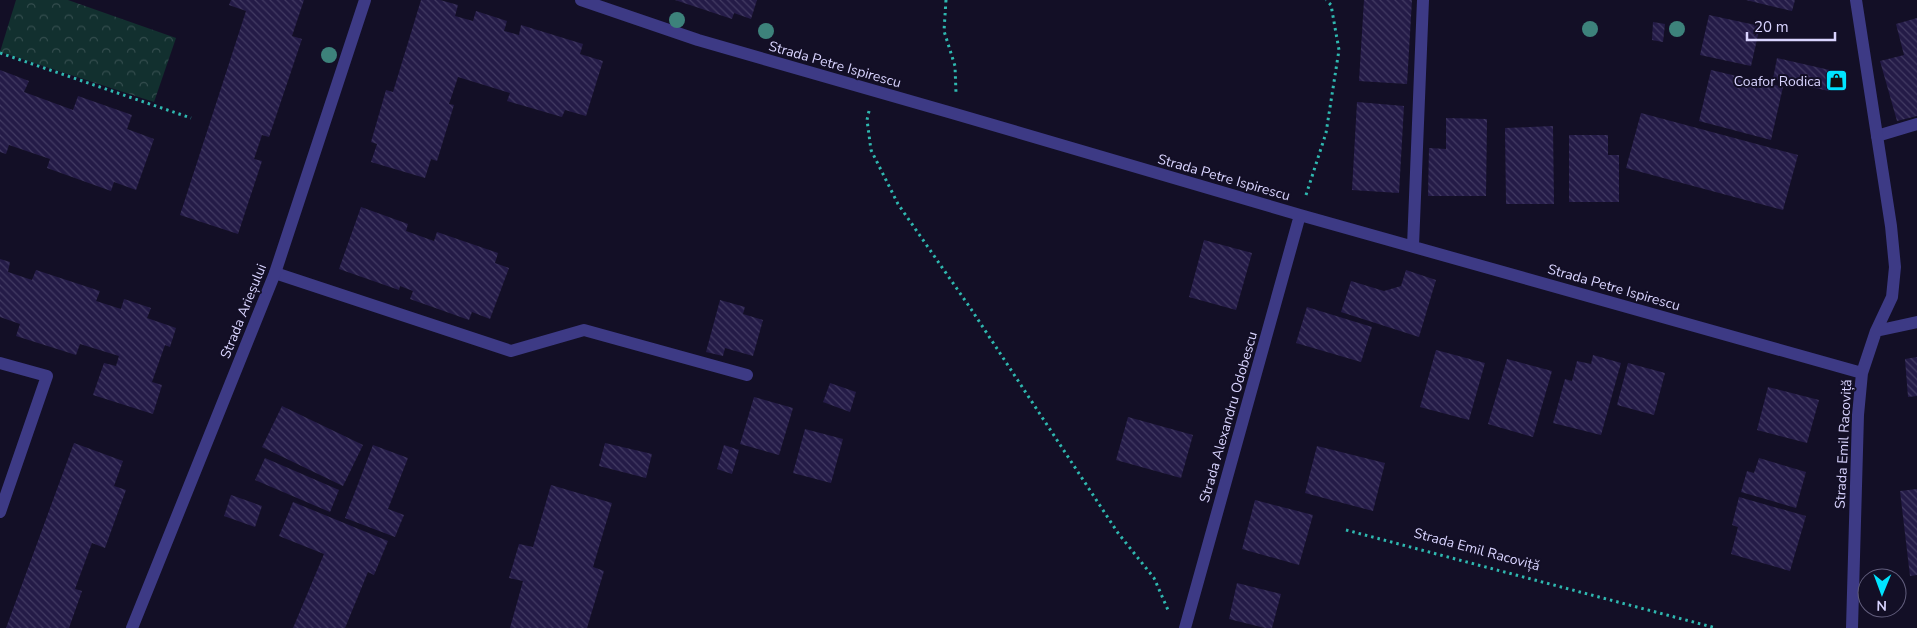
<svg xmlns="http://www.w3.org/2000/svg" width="1917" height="628" viewBox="0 0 1917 628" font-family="'Nunito Sans',sans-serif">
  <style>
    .forest { fill: url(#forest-crowns) }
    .building { fill: url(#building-back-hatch) }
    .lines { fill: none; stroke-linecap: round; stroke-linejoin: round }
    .path { stroke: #2fb8b0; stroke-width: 3; stroke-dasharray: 2.5 4; stroke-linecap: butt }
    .service { stroke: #3d3a85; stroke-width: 12 }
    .minor { stroke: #3d3a85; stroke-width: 12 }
    .tree { fill: #3d827b }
    .labels { text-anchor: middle; stroke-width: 4; stroke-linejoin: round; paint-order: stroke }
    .street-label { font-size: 14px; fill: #d9d4ff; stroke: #130f26 }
    .poi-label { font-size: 14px; fill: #d9d4ff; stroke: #130f26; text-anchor: end }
  </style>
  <defs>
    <pattern id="forest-crowns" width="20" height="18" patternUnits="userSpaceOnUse" patternTransform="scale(1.25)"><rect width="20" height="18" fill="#12302f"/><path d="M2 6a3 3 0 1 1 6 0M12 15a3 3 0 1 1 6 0" fill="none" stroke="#344d4e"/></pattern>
    <pattern id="building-back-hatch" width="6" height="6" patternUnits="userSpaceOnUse" patternTransform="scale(1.25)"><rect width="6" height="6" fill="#241b47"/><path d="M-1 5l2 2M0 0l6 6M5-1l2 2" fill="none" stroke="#433b63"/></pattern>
  </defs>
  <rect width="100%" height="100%" fill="#130f26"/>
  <path class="forest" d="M 16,0 L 68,0 L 176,38 L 154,102 L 0,52 Z"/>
  <path class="building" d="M 231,0 L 304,0 L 292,36 L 302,39 L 269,137 L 262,135 L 254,159 L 262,161 L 238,234 L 180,215 L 246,11 L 229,5 Z
    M 421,0 L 440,0 L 458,5 L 455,16 L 473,21 L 476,11 L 507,21 L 504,31 L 519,35 L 521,25 L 583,44 L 580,54 L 603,61 L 586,116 L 565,110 L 562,117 L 507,101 L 510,93 L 458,77 L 449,104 L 454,105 L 437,161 L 431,159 L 425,178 L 371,162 L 377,144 L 371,142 L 386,90 L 393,92 Z
    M 675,0 L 757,0 L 751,19 L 734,13 L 732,19 Z
    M 1364,0 L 1412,0 L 1407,84 L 1359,81 Z
    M 1746,0 L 1795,0 L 1792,11 Z
    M 1709,15 L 1760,26 L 1751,66 L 1700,55 Z
    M 1917,18 L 1917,116 L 1897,121 L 1880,61 L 1904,55 L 1896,24 Z
    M 1653,22 L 1665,24 L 1663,42 L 1652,40 Z
    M 1777,58 L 1834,71 L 1829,91 L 1773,79 Z
    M 0,70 L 29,81 L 24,92 L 73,110 L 78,96 L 132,115 L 127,129 L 154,139 L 136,190 L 114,182 L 111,191 L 47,168 L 50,159 L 9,145 L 6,154 L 0,152 Z
    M 1711,70 L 1783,87 L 1771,140 L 1699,121 Z
    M 1357,102 L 1404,106 L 1399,193 L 1352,190 Z
    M 1641,113 L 1798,155 L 1783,210 L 1626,168 Z
    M 1446,118 L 1487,119 L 1486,196 L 1428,196 L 1429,148 L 1446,149 Z
    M 1553,126 L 1554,204 L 1506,204 L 1505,128 Z
    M 1569,135 L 1608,135 L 1608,155 L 1619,155 L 1619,202 L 1569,202 Z
    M 361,207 L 408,224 L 406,231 L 434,241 L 437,232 L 498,253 L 495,263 L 509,268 L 490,319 L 472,312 L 469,320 L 410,299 L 413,291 L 400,286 L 399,290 L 339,269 Z
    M 1204,240 L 1252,253 L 1236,310 L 1189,297 Z
    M 0,259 L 10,262 L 8,272 L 32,280 L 36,270 L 100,291 L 96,301 L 121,309 L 124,299 L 151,308 L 147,318 L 176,328 L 170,347 L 165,345 L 152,382 L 162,385 L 153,414 L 93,395 L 104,363 L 116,366 L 119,356 L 80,344 L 76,355 L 16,336 L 20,324 L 0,317 Z
    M 1406,270 L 1436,280 L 1419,337 L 1341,312 L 1351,281 L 1384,291 L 1401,286 Z
    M 720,300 L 745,307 L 743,314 L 763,320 L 753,356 L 725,348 L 723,356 L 706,352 Z
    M 1307,307 L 1372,327 L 1361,362 L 1296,343 Z
    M 1436,350 L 1485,363 L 1469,420 L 1420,407 Z
    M 1593,355 L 1621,363 L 1601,435 L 1553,423 L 1565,379 L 1572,381 L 1577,361 L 1591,364 Z
    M 1917,357 L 1917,396 L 1908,397 L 1905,359 Z
    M 1507,359 L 1552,371 L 1533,437 L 1488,424 Z
    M 1628,363 L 1665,373 L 1654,415 L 1617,405 Z
    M 830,383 L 856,392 L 850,412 L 823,402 Z
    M 1768,387 L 1819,400 L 1807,443 L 1757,430 Z
    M 754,397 L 793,408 L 779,455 L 740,444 Z
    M 282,406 L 363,445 L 343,486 L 262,447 Z
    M 1128,417 L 1193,435 L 1181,478 L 1116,460 Z
    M 805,429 L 843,439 L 831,483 L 793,473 Z
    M 74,443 L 123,461 L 114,486 L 126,490 L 105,548 L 92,543 L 75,589 L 82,591 L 69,628 L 6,628 Z
    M 605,443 L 652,454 L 646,478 L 599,466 Z
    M 373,445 L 408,458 L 388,509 L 404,515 L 395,537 L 345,518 Z
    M 724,445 L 739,450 L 732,474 L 717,469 Z
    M 1317,446 L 1385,463 L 1373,511 L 1305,493 Z
    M 265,458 L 339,490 L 330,512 L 255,480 Z
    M 1759,458 L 1806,472 L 1796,508 L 1741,492 L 1747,471 L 1754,473 Z
    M 551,485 L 612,503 L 593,567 L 604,571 L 587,628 L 510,628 L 523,581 L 509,578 L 519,544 L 533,547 Z
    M 1917,489 L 1917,575 L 1910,576 L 1900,491 Z
    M 231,495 L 262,506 L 255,527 L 224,516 Z
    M 1739,497 L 1806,516 L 1790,571 L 1731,554 L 1738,527 L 1732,525 Z
    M 1255,500 L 1313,515 L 1299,565 L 1242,549 Z
    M 293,502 L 388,541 L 374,575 L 368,572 L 345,628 L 293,628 L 324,554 L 279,536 Z
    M 1237,583 L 1281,594 L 1272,628 L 1265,628 L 1229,619 Z"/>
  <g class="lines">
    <path class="path" d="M 946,0 L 944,31 L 955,66 L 956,93
      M 0,53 L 191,118
      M 869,111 L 867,120 L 871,150 L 898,204 L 971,309 L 1118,533 L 1154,578 L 1168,610
      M 1306,195 L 1326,133 L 1339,50 L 1331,5 L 1326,0
      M 1346,530 L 1716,628"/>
    <path class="service" d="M 1877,136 L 1917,124
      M 275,273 L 511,351 L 584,330 L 747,375
      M 0,363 L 47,376 L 0,512"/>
    <path class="minor" d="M 581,0 L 698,40 L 952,113 L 1300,215 L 1862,373
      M 1413,246 L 1423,0
      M 1876,331 L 1917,322
      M 132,628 L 275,273 L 365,0
      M 1185,628 L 1300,215
      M 1852,628 L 1858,415 L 1862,373 L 1876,331 L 1892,297 L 1895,267 L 1891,226 L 1856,0"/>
  </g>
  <g class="tree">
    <circle cx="677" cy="20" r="8"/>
    <circle cx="1590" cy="29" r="8"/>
    <circle cx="1677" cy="29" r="8"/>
    <circle cx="766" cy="31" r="8"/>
    <circle cx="329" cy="55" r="8"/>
  </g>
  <defs>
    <symbol id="shop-square" viewBox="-11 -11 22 22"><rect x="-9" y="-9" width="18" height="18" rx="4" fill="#00e5ff" stroke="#130f26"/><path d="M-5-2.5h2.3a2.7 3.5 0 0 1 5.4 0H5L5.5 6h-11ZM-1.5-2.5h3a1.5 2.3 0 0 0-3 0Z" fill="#111"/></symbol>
  </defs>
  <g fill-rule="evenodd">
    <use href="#shop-square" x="1824" y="68" width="25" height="25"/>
  </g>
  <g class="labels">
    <g class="street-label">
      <text transform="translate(835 64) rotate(16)" y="5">Strada Petre Ispirescu</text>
      <text transform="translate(1224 177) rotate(16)" y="5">Strada Petre Ispirescu</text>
      <text transform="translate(1614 287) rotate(16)" y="5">Strada Petre Ispirescu</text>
      <text transform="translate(243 311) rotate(-68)" y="5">Strada Arieșului</text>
      <text transform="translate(1228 417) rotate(-74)" y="5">Strada Alexandru Odobescu</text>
      <text transform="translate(1843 444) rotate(-87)" y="5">Strada Emil Racoviță</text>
      <text transform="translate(1477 549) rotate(15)" y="5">Strada Emil Racoviță</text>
    </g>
    <g class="poi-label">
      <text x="1821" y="86">Coafor Rodica</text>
    </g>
  </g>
  <g transform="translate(1882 593) rotate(181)"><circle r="24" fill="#130f26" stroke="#625e7d"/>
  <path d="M0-4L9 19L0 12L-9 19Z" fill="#00e5ff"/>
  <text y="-8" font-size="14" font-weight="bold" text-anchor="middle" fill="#d9d4ff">N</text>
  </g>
  <path d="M1747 32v8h88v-8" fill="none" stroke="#d9d4ff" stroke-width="2.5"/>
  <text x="1754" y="32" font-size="15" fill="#d9d4ff" stroke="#130f26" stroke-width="4" paint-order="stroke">20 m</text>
</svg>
